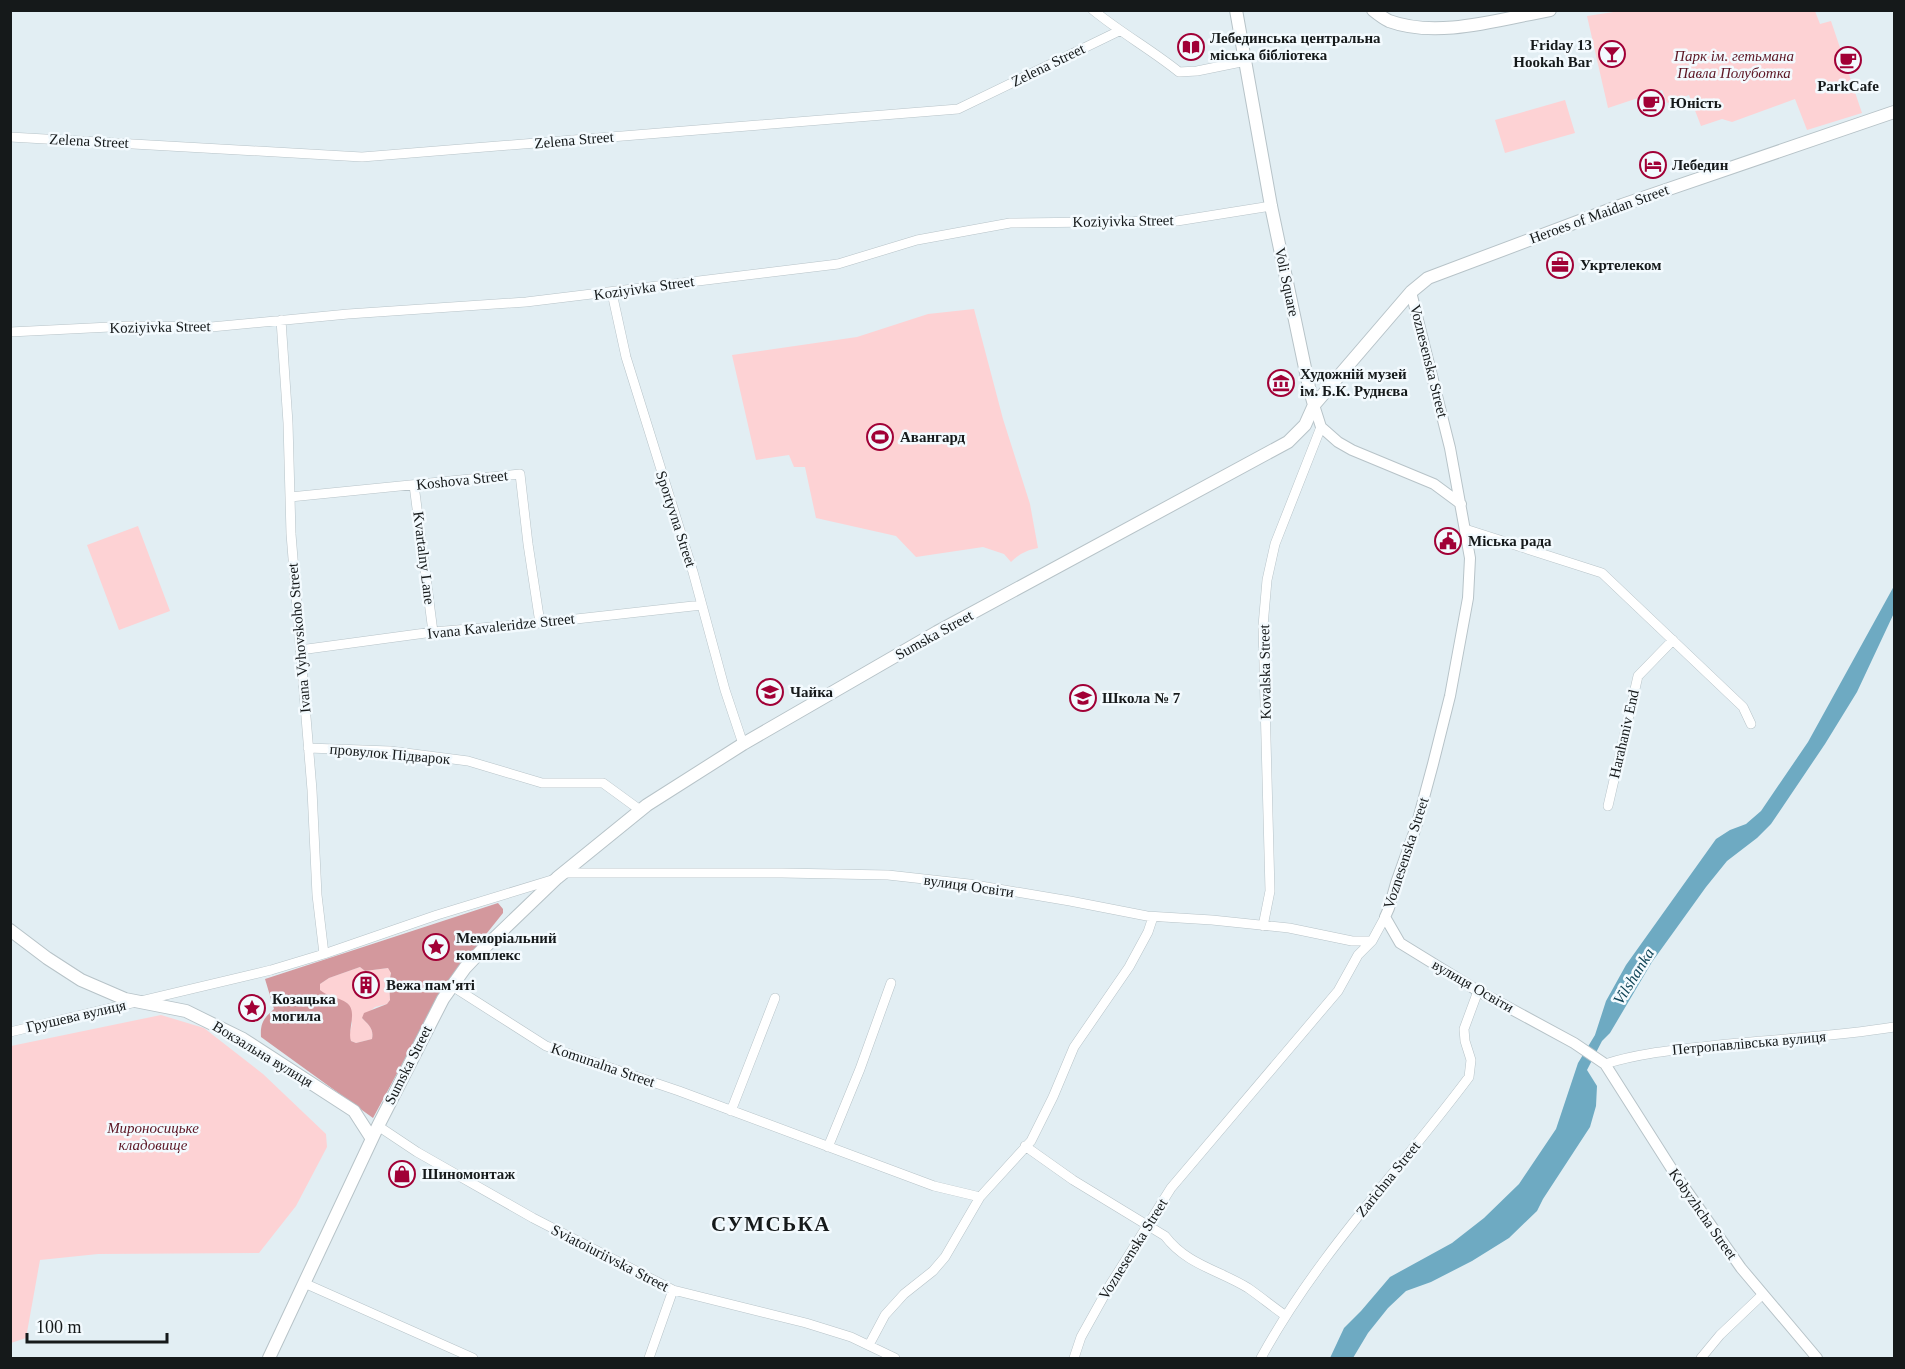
<svg xmlns="http://www.w3.org/2000/svg" width="1905" height="1369" viewBox="0 0 1905 1369" font-family="Georgia,serif">
  <style>
    .green { fill: #fdd2d4 }
    .forest { fill: #d3989d; fill-rule: evenodd }
    .water { fill: #6eaac2 }
    .lines { fill: none; stroke-linecap: round; stroke-linejoin: round }
    .minor-casing { stroke: #b7c3c8; stroke-width: 10 }
    .tertiary-casing { stroke: #b7c3c8; stroke-width: 12 }
    .secondary-casing { stroke: #b7c3c8; stroke-width: 14 }
    .minor { stroke: #fff; stroke-width: 9 }
    .tertiary { stroke: #fff; stroke-width: 10 }
    .secondary { stroke: #fff; stroke-width: 12 }
    .labels { text-anchor: middle; stroke-width: 5; stroke-linejoin: round; paint-order: stroke }
    .poi-label { font-size: 15px; font-weight: bold; fill: #15191a; stroke: #f3fafe; text-anchor: start }
    .park-label { font-size: 15px; font-style: italic; fill: #5c1624; stroke: #f3fafe }
    .street-label { font-size: 15px; fill: #15191a; stroke: #f3fafe }
    .water-label { font-size: 16px; font-style: italic; fill: #104456; stroke: #f3fafe }
    .district-label { font-size: 21px; font-weight: bold; letter-spacing: 1.5px; fill: #15191a; stroke: #f3fafe }
  </style>
  <rect width="100%" height="100%" fill="#e2eef3"/>
  <path class="green" d="M 1620,11 L 1815,11 L 1820,24 L 1831,21 L 1862,113 L 1807,130 L 1795,99 L 1732,122 L 1722,119 L 1701,126 L 1689,95 L 1667,103 L 1662,90 L 1608,108 L 1587,16 Z
    M 1565,100 L 1575,133 L 1505,153 L 1495,120 Z
    M 974,309 L 1003,419 L 1030,504 L 1038,548 C 1027,550 1019,554 1011,562 L 1004,554 L 983,547 L 916,557 L 896,536 L 816,518 L 805,467 L 794,467 L 789,455 L 756,460 L 732,355 L 857,337 L 928,314 Z
    M 138,526 L 170,611 L 119,630 L 87,545 Z
    M 360,967 L 365,971 L 388,968 L 391,972 L 389,983 L 390,1000 L 387,1004 L 375,1007 L 362,1018 C 369,1025 374,1029 372,1039 L 356,1043 L 351,1041 L 349,1036 L 352,1024 L 347,1003 L 324,994 L 320,990 L 320,984 L 329,978 Z
    M 161,1015 L 204,1028 L 263,1074 L 326,1134 L 327,1147 L 296,1206 L 259,1253 L 98,1254 L 40,1260 L 26,1338 L 11,1343 L 11,1046 Z"/>
  <path class="forest" d="M 498,903 L 503,909 L 503,913 L 443,988 L 373,1118 L 261,1037 C 260,1023 264,1018 274,1009 L 265,979 ZM 360,967 L 365,971 L 388,968 L 391,973 L 389,983 L 390,1000 L 387,1004 L 364,1013 L 362,1018 C 369,1025 374,1029 372,1039 L 356,1043 L 351,1041 C 347,1030 358,1012 347,1003 C 339,997 328,997 320,990 L 320,984 L 329,978 Z"/>
  <path class="water" d="M 1894,586 L 1894,613 L 1857,692 L 1825,744 L 1771,824 L 1757,838 L 1727,861 L 1706,887 L 1652,962 L 1610,1033 L 1602,1041 L 1587,1070 L 1597,1086 L 1596,1106 L 1590,1127 L 1543,1199 L 1537,1211 L 1509,1238 L 1472,1261 L 1431,1282 L 1406,1291 L 1388,1308 L 1368,1333 L 1353,1358 L 1330,1358 L 1344,1328 L 1361,1311 L 1390,1277 L 1452,1243 L 1484,1218 L 1519,1184 L 1556,1129 L 1578,1063 L 1595,1035 L 1606,1001 L 1626,965 L 1716,839 L 1730,830 L 1746,824 L 1761,811 L 1808,742 Z"/>
  <g class="lines">
    <defs>
      <path id="minor" d="M 1093,10 C 1121,33 1152,50 1179,72 L 1197,71 L 1246,61
        M 10,137 L 362,157 L 958,109 L 1119,31
        M 612,293 L 626,357 L 693,572 L 725,690 L 743,744
        M 281,320 L 288,423 L 291,534 L 312,790 L 317,895 L 324,954
        M 10,332 L 130,326 L 211,327 L 348,314 L 526,302 L 838,264 L 917,240 L 1010,223 L 1177,221 L 1271,206
        M 414,485 L 433,632
        M 290,497 L 520,474 L 528,544 L 540,623
        M 1465,529 L 1602,573 L 1743,707 L 1751,724
        M 300,650 L 433,632 L 540,623 L 702,605
        M 308,748 L 390,751 L 468,761 L 542,783 L 603,783 L 640,810
        M 1608,806 L 1638,676 L 1673,640
        M 563,873 L 782,873 L 888,875 L 969,884 L 1070,901 L 1147,916 L 1212,920 L 1289,928 L 1352,941 L 1372,941
        M 1263,926 L 1270,891 L 1263,626 L 1267,580 L 1275,544 L 1321,427
        M 452,986 L 546,1046 L 679,1091 L 934,1186 L 980,1197
        M 10,1032 L 271,970 L 324,954 L 437,915 L 555,879
        M 1605,1064 C 1640,1053 1675,1050 1710,1046 C 1772,1039 1834,1037 1894,1027
        M 731,1111 L 775,998
        M 378,1126 L 417,1152 L 533,1218 L 673,1290 L 806,1323 L 851,1337 L 895,1358
        M 1025,1146 L 1073,1180 L 1165,1236 C 1187,1265 1219,1270 1248,1288 C 1261,1297 1273,1307 1286,1316
        M 828,1147 L 860,1069 L 891,983
        M 304,1283 L 473,1358
        M 869,1345 L 885,1315 L 904,1294 L 933,1271 L 945,1257 L 980,1197 L 1031,1141 L 1053,1097 L 1074,1047 L 1129,967 L 1148,932 L 1153,917
        M 649,1358 L 673,1290
        M 1074,1358 L 1081,1337 L 1110,1285 L 1171,1188 L 1338,991 L 1358,955 L 1372,941 L 1385,917
        M 1261,1358 C 1317,1255 1399,1171 1469,1077 L 1471,1060 L 1465,1041 L 1464,1029 L 1478,991
        M 1701,1358 L 1720,1335 L 1762,1295"/>
      <path id="tertiary" d="M 1411,292 L 1450,448 L 1470,558 L 1468,598 L 1450,696 L 1433,764 L 1416,827 L 1396,883 L 1389,908 L 1385,917 L 1400,943 L 1478,991 L 1574,1043 L 1605,1064 L 1673,1171 L 1741,1268 L 1817,1358
        M 1314,405 L 1321,427 L 1338,442 L 1352,450 L 1434,484 L 1461,504"/>
      <path id="secondary" d="M 1236,10 L 1271,206 L 1309,387 L 1314,405
        M 1373,10 C 1378,14 1383,18 1389,21 C 1438,39 1500,19 1550,10
        M 10,930 L 47,958 L 81,980 L 125,999 L 186,1011 L 243,1039 L 354,1111 L 372,1139
        M 269,1358 L 378,1126 L 443,999 L 465,968 L 483,949 L 557,878 L 647,805 L 743,744 L 937,632 L 1288,442 L 1305,425 L 1314,405 L 1411,292 L 1428,278 L 1622,205 L 1894,112"/>
    </defs>
    <use href="#minor" class="minor-casing"/>
    <use href="#tertiary" class="tertiary-casing"/>
    <use href="#secondary" class="secondary-casing"/>
    <use href="#minor" class="minor"/>
    <use href="#tertiary" class="tertiary"/>
    <use href="#secondary" class="secondary"/>
  </g>
  <defs>
    <symbol id="library-ring" viewBox="-11 -11 22 22"><circle r="9.5" fill="#f3fafe" stroke="#a10036" stroke-width="1.5"/><path d="M-6-4Q-3-5.5-.7-3.5V5Q-3 3-6 4ZM6-4Q3-5.5 .7-3.5V5Q3 3 6 4Z" fill="#a10036"/></symbol>
    <symbol id="bar-ring" viewBox="-11 -11 22 22"><circle r="9.5" fill="#f3fafe" stroke="#a10036" stroke-width="1.5"/><path d="M-6-5H6L.8 .8V4.5H3.5V6h-7V4.5H-.8V.8Z" fill="#a10036"/></symbol>
    <symbol id="cafe-ring" viewBox="-11 -11 22 22"><circle r="9.5" fill="#f3fafe" stroke="#a10036" stroke-width="1.5"/><path d="M-5.5-4.5H6V0H3Q3 3.5 0 3.5H-2.5Q-5.5 3.5-5.5 0ZM3-3.2v2h1.7v-2ZM-6 4.5H4V6H-6Z" fill="#a10036"/></symbol>
    <symbol id="hotel-ring" viewBox="-11 -11 22 22"><circle r="9.5" fill="#f3fafe" stroke="#a10036" stroke-width="1.5"/><path d="M-6-4.5h1.5V1H6V5H4.5V3h-9V5H-6ZM-4 0a1.8 1.8 0 1 1 3.6 0ZM.5 0V-2.5h3Q6-2.5 6 0Z" fill="#a10036"/></symbol>
    <symbol id="office-ring" viewBox="-11 -11 22 22"><circle r="9.5" fill="#f3fafe" stroke="#a10036" stroke-width="1.5"/><path d="M-6-3h4V-5.5h4V-3h4V5H-6ZM-1-4.5V-3h2v-1.5ZM-6 0V1H6V0Z" fill="#a10036"/></symbol>
    <symbol id="museum-ring" viewBox="-11 -11 22 22"><circle r="9.5" fill="#f3fafe" stroke="#a10036" stroke-width="1.5"/><path d="M0-6L6-3V-2H-6V-3ZM-5-1h2V3h-2ZM-1-1h2V3h-2ZM3-1h2V3H3ZM-6 4H6V6H-6Z" fill="#a10036"/></symbol>
    <symbol id="stadium-ring" viewBox="-11 -11 22 22"><circle r="9.5" fill="#f3fafe" stroke="#a10036" stroke-width="1.5"/><path d="M0-5a6.5 5 0 1 0 0 10a6.5 5 0 1 0 0-10ZM-3.5-1.8h7v3.6h-7Z" fill="#a10036"/></symbol>
    <symbol id="civic-ring" viewBox="-11 -11 22 22"><circle r="9.5" fill="#f3fafe" stroke="#a10036" stroke-width="1.5"/><path d="M-.6-6.5H3V-4.5H.6V-3L4-1V1h2V6H-6V1h2V-1L-.6-3ZM-1.2 2.5V6h2.4V2.5Z" fill="#a10036"/></symbol>
    <symbol id="school-ring" viewBox="-11 -11 22 22"><circle r="9.5" fill="#f3fafe" stroke="#a10036" stroke-width="1.5"/><path d="M0-5L7-2L0 1L-7-2ZM-4 1L0 2.5L4 1V4Q0 6-4 4Z" fill="#a10036"/></symbol>
    <symbol id="sight-ring" viewBox="-11 -11 22 22"><circle r="9.5" fill="#f3fafe" stroke="#a10036" stroke-width="1.5"/><path d="M0-6L1.8-2.2L6-1.7L2.9 1.2L3.7 5.4L0 3.3L-3.7 5.4L-2.9 1.2L-6-1.7L-1.8-2.2Z" fill="#a10036"/></symbol>
    <symbol id="building-ring" viewBox="-11 -11 22 22"><circle r="9.5" fill="#f3fafe" stroke="#a10036" stroke-width="1.5"/><path d="M-4-6H4V6H1V3H-1V6H-4ZM-2.5-4.3h1.7v1.8h-1.7ZM.8-4.3h1.7v1.8H.8ZM-2.5-1h1.7V.8h-1.7ZM.8-1h1.7V.8H.8Z" fill="#a10036"/></symbol>
    <symbol id="shop-ring" viewBox="-11 -11 22 22"><circle r="9.5" fill="#f3fafe" stroke="#a10036" stroke-width="1.5"/><path d="M-5-2.5h2.3a2.7 3.5 0 0 1 5.4 0H5L5.5 6h-11ZM-1.5-2.5h3a1.5 2.3 0 0 0-3 0Z" fill="#a10036"/></symbol>
  </defs>
  <g fill-rule="evenodd">
    <use href="#library-ring" x="1176" y="32" width="30" height="30"/>
    <use href="#bar-ring" x="1597" y="39" width="30" height="30"/>
    <use href="#cafe-ring" x="1833" y="45" width="30" height="30"/>
    <use href="#cafe-ring" x="1636" y="88" width="30" height="30"/>
    <use href="#hotel-ring" x="1638" y="150" width="30" height="30"/>
    <use href="#office-ring" x="1545" y="250" width="30" height="30"/>
    <use href="#museum-ring" x="1266" y="368" width="30" height="30"/>
    <use href="#stadium-ring" x="865" y="422" width="30" height="30"/>
    <use href="#civic-ring" x="1433" y="526" width="30" height="30"/>
    <use href="#school-ring" x="755" y="677" width="30" height="30"/>
    <use href="#school-ring" x="1068" y="683" width="30" height="30"/>
    <use href="#sight-ring" x="421" y="932" width="30" height="30"/>
    <use href="#building-ring" x="351" y="970" width="30" height="30"/>
    <use href="#sight-ring" x="237" y="993" width="30" height="30"/>
    <use href="#shop-ring" x="387" y="1159" width="30" height="30"/>
  </g>
  <g class="labels">
    <g class="poi-label">
      <text x="1210" y="43">Лебединська центральна<tspan x="1210" dy="17">міська бібліотека</tspan></text>
      <text x="1592" y="50" text-anchor="end">Friday 13<tspan x="1592" dy="17">Hookah Bar</tspan></text>
      <text x="1848" y="91" text-anchor="middle">ParkCafe</text>
      <text x="1670" y="108">Юність</text>
      <text x="1672" y="170">Лебедин</text>
      <text x="1580" y="270">Укртелеком</text>
      <text x="1300" y="379">Художній музей<tspan x="1300" dy="17">ім. Б.К. Руднєва</tspan></text>
      <text x="900" y="442">Авангард</text>
      <text x="1468" y="546">Міська рада</text>
      <text x="790" y="697">Чайка</text>
      <text x="1102" y="703">Школа № 7</text>
      <text x="456" y="943">Меморіальний<tspan x="456" dy="17">комплекс</tspan></text>
      <text x="386" y="990">Вежа пам'яті</text>
      <text x="272" y="1004">Козацька<tspan x="272" dy="17">могила</tspan></text>
      <text x="422" y="1179">Шиномонтаж</text>
    </g>
    <g class="park-label">
      <text x="1734" y="61">Парк ім. гетьмана<tspan x="1734" dy="17">Павла Полуботка</tspan></text>
      <text x="153" y="1133">Мироносицьке<tspan x="153" dy="17">кладовище</tspan></text>
    </g>
    <g class="street-label">
      <text transform="translate(1048 65) rotate(-26)" y="5">Zelena Street</text>
      <text transform="translate(574 140) rotate(-5)" y="5">Zelena Street</text>
      <text transform="translate(89 141) rotate(3)" y="5">Zelena Street</text>
      <text transform="translate(1599 214) rotate(-20)" y="5">Heroes of Maidan Street</text>
      <text transform="translate(1123 221) rotate(-1)" y="5">Koziyivka Street</text>
      <text transform="translate(1287 282) rotate(78)" y="5">Voli Square</text>
      <text transform="translate(644 288) rotate(-8)" y="5">Koziyivka Street</text>
      <text transform="translate(160 327) rotate(-1)" y="5">Koziyivka Street</text>
      <text transform="translate(1429 361) rotate(76)" y="5">Voznesenska Street</text>
      <text transform="translate(462 480) rotate(-6)" y="5">Koshova Street</text>
      <text transform="translate(676 519) rotate(72)" y="5">Sportyvna Street</text>
      <text transform="translate(424 558) rotate(83)" y="5">Kvartalny Lane</text>
      <text transform="translate(501 626) rotate(-6)" y="5">Ivana Kavaleridze Street</text>
      <text transform="translate(934 635) rotate(-29)" y="5">Sumska Street</text>
      <text transform="translate(299 638) rotate(-95)" y="5">Ivana Vyhovskoho Street</text>
      <text transform="translate(1265 672) rotate(-91)" y="5">Kovalska Street</text>
      <text transform="translate(1624 734) rotate(-77)" y="5">Harahaniv End</text>
      <text transform="translate(390 754) rotate(5)" y="5">провулок Підварок</text>
      <text transform="translate(1406 853) rotate(-72)" y="5">Voznesenska Street</text>
      <text transform="translate(969 886) rotate(8)" y="5">вулиця Освіти</text>
      <text transform="translate(1473 986) rotate(30)" y="5">вулиця Освіти</text>
      <text transform="translate(76 1016) rotate(-13)" y="5">Грушева вулиця</text>
      <text transform="translate(1749 1043) rotate(-5)" y="5">Петропавлівська вулиця</text>
      <text transform="translate(263 1054) rotate(31)" y="5">Вокзальна вулиця</text>
      <text transform="translate(408 1065) rotate(-63)" y="5">Sumska Street</text>
      <text transform="translate(603 1065) rotate(19)" y="5">Komunalna Street</text>
      <text transform="translate(1388 1179) rotate(-51)" y="5">Zarichna Street</text>
      <text transform="translate(1703 1214) rotate(55)" y="5">Kobyzhcha Street</text>
      <text transform="translate(1133 1249) rotate(-58)" y="5">Voznesenska Street</text>
      <text transform="translate(610 1258) rotate(27)" y="5">Sviatoiuriivska Street</text>
    </g>
    <g class="water-label">
      <text transform="translate(1633 976) rotate(-58)" y="6">Vilshanka</text>
    </g>
    <g class="district-label">
      <text x="771" y="1231">СУМСЬКА</text>
    </g>
  </g>
  <rect width="1905" height="1369" fill="none" stroke="#15191a" stroke-width="24"/>
  <path d="M27 1333v9h140v-9" fill="none" stroke="#15191a" stroke-width="3"/>
  <text x="36" y="1333" font-size="18" fill="#15191a" stroke="#f3fafe" stroke-width="4.5" paint-order="stroke">100 m</text>
</svg>
